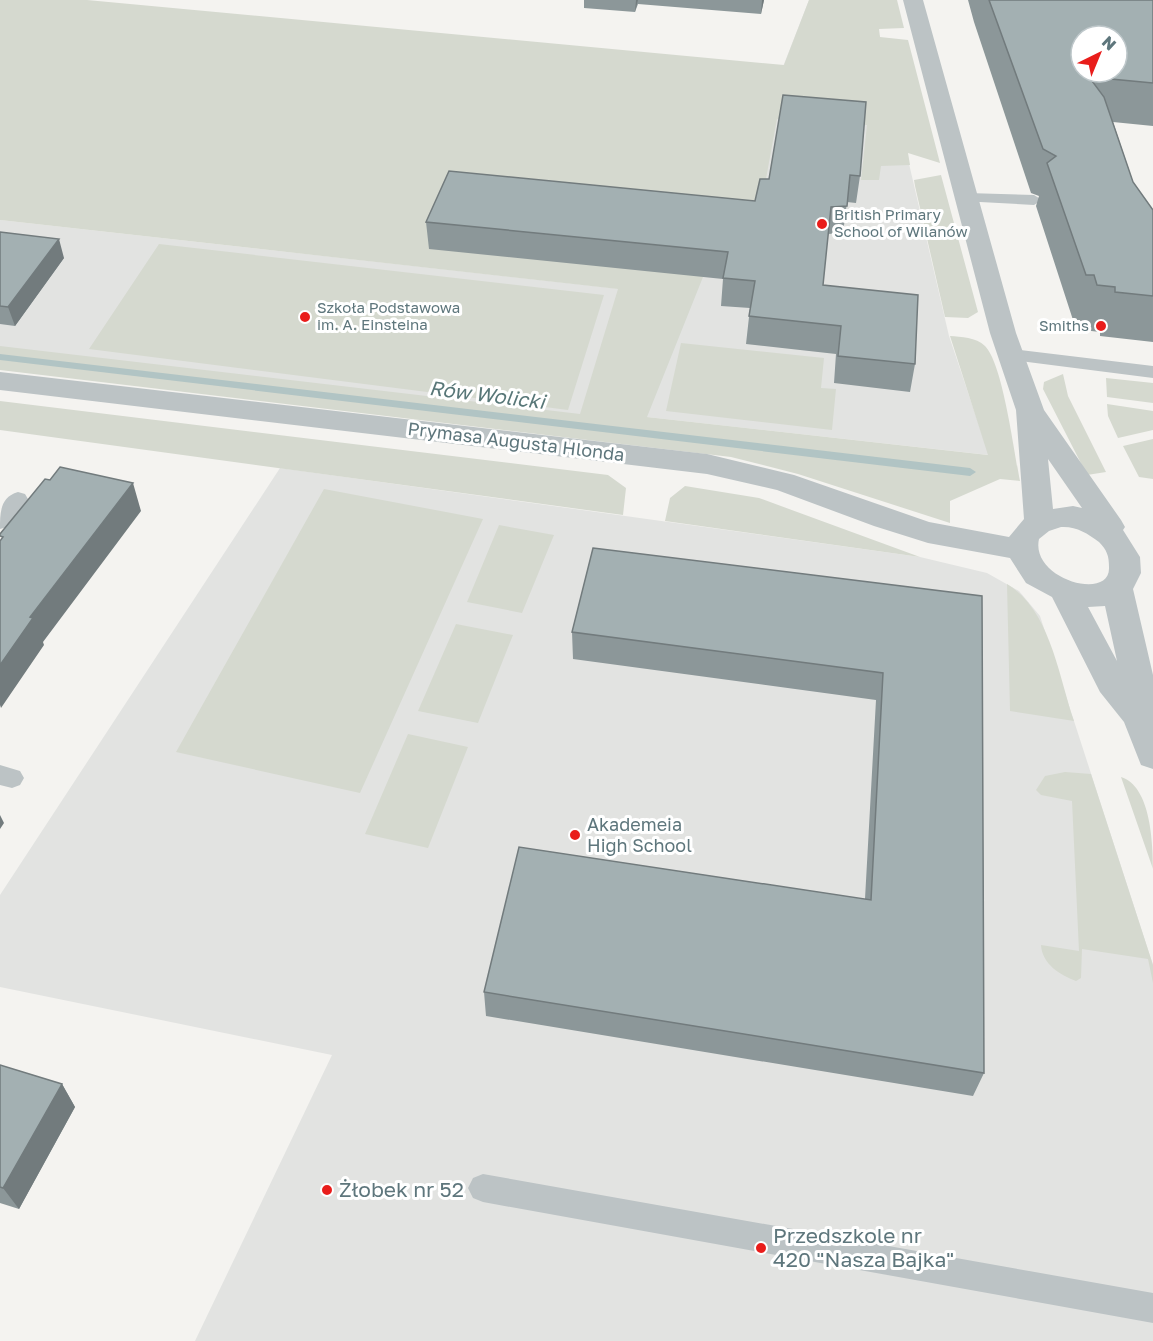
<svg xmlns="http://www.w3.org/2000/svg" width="1153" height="1341" viewBox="0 0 1153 1341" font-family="'Golos Text',sans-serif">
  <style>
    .built { fill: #e2e3e1 }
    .green { fill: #d5d9cf }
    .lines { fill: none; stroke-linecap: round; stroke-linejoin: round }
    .stream { fill: #b1c4c4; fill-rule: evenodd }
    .lane { fill: #bcc3c5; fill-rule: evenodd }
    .street { fill: #bcc3c5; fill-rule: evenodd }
    .wall { fill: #8c9799 }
    .shaded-wall { fill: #727b7d }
    .building { fill: #a3b0b2; stroke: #727b7d; stroke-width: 1.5; fill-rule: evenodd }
    .poi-dot { fill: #e91d1b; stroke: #fff; stroke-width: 2 }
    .labels { text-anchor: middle; stroke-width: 6; stroke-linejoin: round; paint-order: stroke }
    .far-poi-label { font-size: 15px; fill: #5e767c; stroke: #fff; text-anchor: start }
    .street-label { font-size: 18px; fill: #5e767c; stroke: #fff }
    .poi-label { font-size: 18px; fill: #5e767c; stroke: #fff; text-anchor: start }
    .water-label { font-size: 20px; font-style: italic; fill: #587778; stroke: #fff }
    .near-poi-label { font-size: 21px; fill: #5e767c; stroke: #fff; text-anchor: start }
  </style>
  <rect width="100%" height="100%" fill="#f4f3f0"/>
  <path class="built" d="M 809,0 L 871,0 L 949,336 L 989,455 L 647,417 L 580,415 L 0,347 L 0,220 L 693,297 Z
    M 280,468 L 920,557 L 987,573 L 1019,591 L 1040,616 L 1153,965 L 1153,1341 L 195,1341 L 332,1055 L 0,987 L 0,895 Z"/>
  <path class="green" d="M 0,0 L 87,0 L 784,65 L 809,0 L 897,0 L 904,28 L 879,29 L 880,37 L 908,40 L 940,163 L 908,153 L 910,165 L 881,166 L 879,180 L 861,180 L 867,125 L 777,119 L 763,195 L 703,277 L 647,417 L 988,455 L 950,336 C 961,337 976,337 985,346 C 1003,364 1014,452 1020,481 L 1000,479 L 950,501 L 950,523 L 798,474 L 731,457 L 0,370 L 0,346 L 580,414 L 618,289 L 0,220 Z
    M 941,175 L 978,312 L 968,318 L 945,317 L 915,186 L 914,180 Z
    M 159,244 L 604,295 L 568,410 L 89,349 Z
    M 681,343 L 824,358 L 821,388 L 836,389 L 832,430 L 666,411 Z
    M 1063,374 L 1068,396 L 1106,472 L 1087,475 L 1043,389 L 1044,382 Z
    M 1106,378 L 1153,383 L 1153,403 L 1107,397 Z
    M 0,401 L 608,475 L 626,488 L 623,515 L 0,430 Z
    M 1107,404 L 1153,411 L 1153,430 L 1118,438 L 1108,416 Z
    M 1153,439 L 1153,479 L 1139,477 L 1123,446 Z
    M 685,486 L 759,498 L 920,557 L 665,521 L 670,498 Z
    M 324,489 L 483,519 L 360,793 L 176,752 Z
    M 499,525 L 554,535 L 522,613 L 467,602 Z
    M 1007,584 C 1050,609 1059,677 1074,721 L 1010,711 Z
    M 456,624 L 513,635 L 478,723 L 418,711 Z
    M 408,734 L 468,747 L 428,848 L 365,834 Z
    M 1065,772 L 1091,774 L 1153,965 L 1153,983 L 1148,959 L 1082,949 L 1081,978 L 1076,981 C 1060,975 1042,964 1041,945 L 1079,951 L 1072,801 L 1041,795 L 1036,790 L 1045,776 Z
    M 1121,777 C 1151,786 1153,844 1153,869 Z"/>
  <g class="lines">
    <path class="stream" d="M 0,354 L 970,468 L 976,472 L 970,476 L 0,360 Z"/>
    <path class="lane" d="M 967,193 L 1034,195 L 1042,200 L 1034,205 L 961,201 L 959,198 Z
      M 1011,349 L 1153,366 L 1153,378 L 1005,359 L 1002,355 Z
      M 18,492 L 25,494 L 28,499 L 7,527 L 0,529 C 0,513 0,497 18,492 Z
      M 0,765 L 20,771 L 24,778 L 20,785 L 12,788 L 0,785 Z
      M 483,1174 L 1153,1293 L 1153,1323 L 483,1202 L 473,1198 L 468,1188 L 473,1178 Z"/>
    <path class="street" d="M 903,0 L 923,0 L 1016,333 L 1044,410 L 1121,520 L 1125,527 L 1123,530 L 1140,557 L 1141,573 L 1133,589 L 1153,675 L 1153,769 L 1141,765 L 1124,722 L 1100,692 L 1052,597 L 1026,583 L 1010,558 L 928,543 L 874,526 L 777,490 L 707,474 L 0,390 L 0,372 L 707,454 L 794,475 L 929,522 L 1009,537 L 1024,519 L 1016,410 L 990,333 ZM 1048,459 L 1082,508 L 1073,506 L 1053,509 ZM 1061,527 C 1076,526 1087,533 1099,542 C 1107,550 1109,556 1109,567 C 1111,602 1030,579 1039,539 L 1049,531 ZM 1105,606 L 1117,661 L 1088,607 Z"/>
  </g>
  <path class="wall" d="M 584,0 L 764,0 L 761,14 L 638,4 L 635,12 L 584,8 Z
    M 968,0 L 1153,0 L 1153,126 L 1113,122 L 1133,182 L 1153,210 L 1153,342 L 1100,336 L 1100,332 L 1083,330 L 1080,320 L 1073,320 L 1036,206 L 1039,196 L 1031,193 L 974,22 Z
    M 783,95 L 860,176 L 856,203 L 847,202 L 843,233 L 828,234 L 823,285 L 915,364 L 910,392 L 834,383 L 836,354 L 746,344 L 750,308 L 721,306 L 723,279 L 429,249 L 426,222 L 755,201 L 769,179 Z
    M 0,232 L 64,258 L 15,326 L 0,324 Z
    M 982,596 L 984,1073 L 973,1096 L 486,1016 L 484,992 L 865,899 L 876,700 L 573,659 L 572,632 Z
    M 0,1065 L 62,1084 L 75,1107 L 19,1209 L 0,1203 Z"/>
  <path class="shaded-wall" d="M 636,0 L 638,0 L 635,12 Z
    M 762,0 L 764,0 L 761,14 Z
    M 59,239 L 64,258 L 15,326 L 8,307 Z
    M 133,483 L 141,511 L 43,642 L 44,645 L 1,708 L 0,705 L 0,665 L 30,617 Z
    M 0,815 L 4,823 L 0,829 Z
    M 62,1084 L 75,1107 L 19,1209 L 3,1188 Z"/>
  <path class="building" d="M 989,0 L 1153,0 L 1153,83 L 1089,77 L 1104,97 L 1133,182 L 1153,210 L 1153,296 L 1115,292 L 1115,287 L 1097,285 L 1094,275 L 1086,275 L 1047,163 L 1056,156 L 1043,149 ZM 1081,36 L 1117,36 L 1117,72 L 1081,72 Z
    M 783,95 L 866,102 L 860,176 L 850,175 L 847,206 L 831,207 L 823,285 L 918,295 L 915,364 L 838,356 L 841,326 L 749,316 L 755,281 L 723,278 L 728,252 L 426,222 L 449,171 L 755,201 L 760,179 L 769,179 Z
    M 0,232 L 59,239 L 8,307 L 0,306 Z
    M 60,467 L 133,483 L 30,617 L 33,618 L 0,665 L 0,541 L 3,537 L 0,536 L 0,534 L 45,479 L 50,480 Z
    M 593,548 L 982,596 L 984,1073 L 484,992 L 519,847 L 871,900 L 883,673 L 572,632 Z
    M 0,1065 L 62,1084 L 3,1188 L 0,1187 Z"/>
  <g class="poi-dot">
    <circle cx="822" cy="224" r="6"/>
    <circle cx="305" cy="317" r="6"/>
    <circle cx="1101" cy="326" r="6"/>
    <circle cx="575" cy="835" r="6"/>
    <circle cx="327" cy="1190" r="6"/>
    <circle cx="761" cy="1248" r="6"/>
  </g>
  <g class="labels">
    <g class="far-poi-label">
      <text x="834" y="220">British Primary<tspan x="834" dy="17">School of Wilanów</tspan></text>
      <text x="317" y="313">Szkoła Podstawowa<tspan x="317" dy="17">im. A. Einsteina</tspan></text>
      <text x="1089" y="331" text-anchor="end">Smiths</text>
    </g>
    <g class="street-label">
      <text transform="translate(516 442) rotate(7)" y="6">Prymasa Augusta Hlonda</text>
    </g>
    <g class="poi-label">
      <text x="587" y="831">Akademeia<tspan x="587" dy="21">High School</tspan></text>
    </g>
    <g class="water-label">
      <text transform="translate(487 395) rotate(7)" y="7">Rów Wolicki</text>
    </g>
    <g class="near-poi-label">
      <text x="339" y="1197">Żłobek nr 52</text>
      <text x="773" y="1243">Przedszkole nr<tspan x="773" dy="24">420 "Nasza Bajka"</tspan></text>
    </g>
  </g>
  <g transform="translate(1099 54) rotate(43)"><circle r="28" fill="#ffffff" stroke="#bfc8cb" stroke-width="1.5"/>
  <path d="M0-4.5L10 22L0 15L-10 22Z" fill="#e91d1b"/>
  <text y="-9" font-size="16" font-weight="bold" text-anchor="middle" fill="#5e767c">N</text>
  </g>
</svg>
